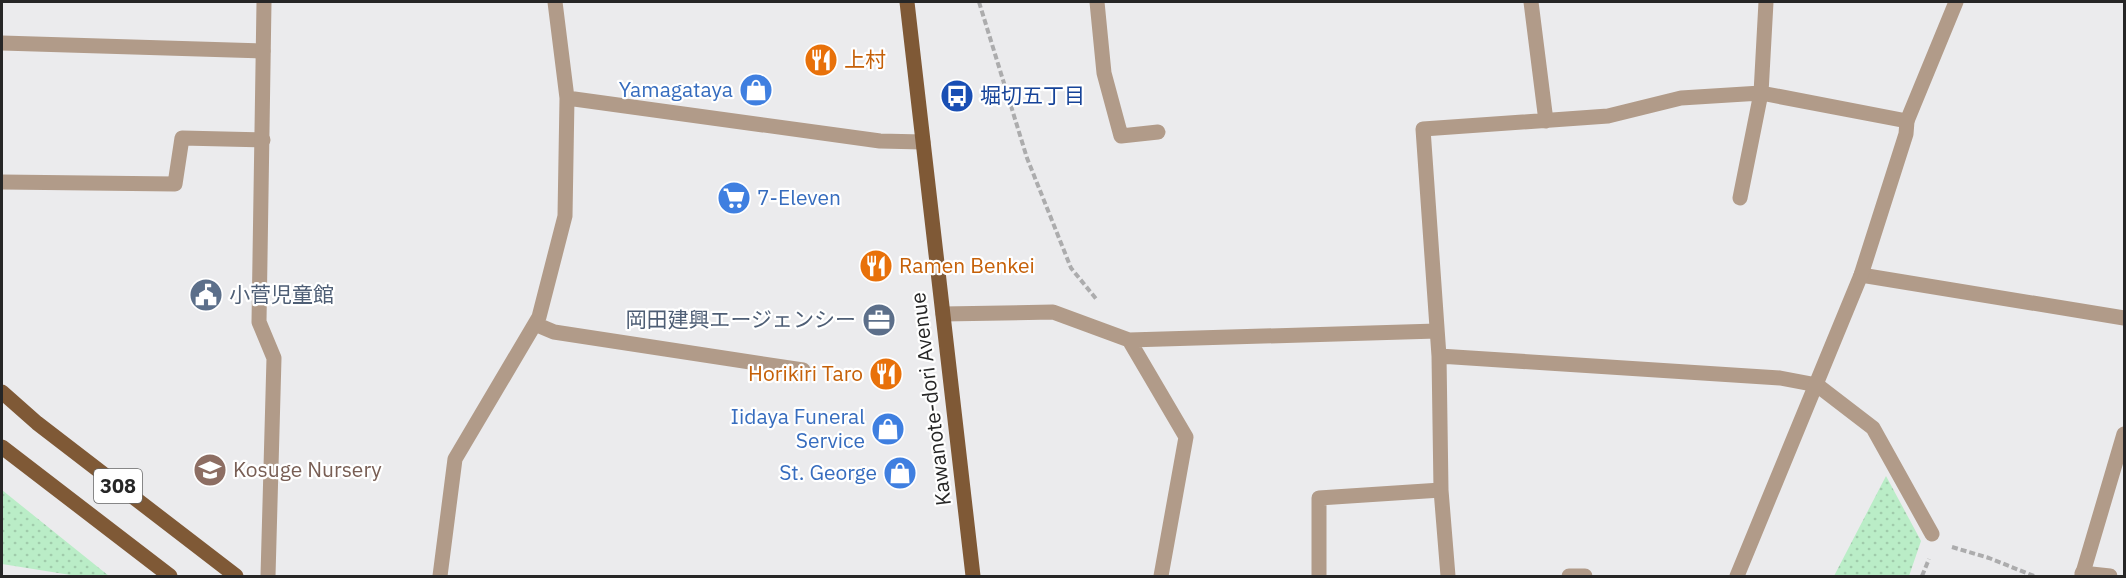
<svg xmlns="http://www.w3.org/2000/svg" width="2126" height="578" viewBox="0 0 2126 578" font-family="'IBM Plex Sans','Noto Sans JP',sans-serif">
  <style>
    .grass { fill: url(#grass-dots) }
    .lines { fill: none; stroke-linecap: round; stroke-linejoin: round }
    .path { stroke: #acacad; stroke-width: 4; stroke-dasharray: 6 3; stroke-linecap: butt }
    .lane { stroke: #b19b89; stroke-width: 15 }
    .street { stroke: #b19b89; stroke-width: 15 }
    .primary { stroke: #7f5936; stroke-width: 15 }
    .labels { text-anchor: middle; stroke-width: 4.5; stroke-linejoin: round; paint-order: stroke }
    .shield { fill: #fff; stroke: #676767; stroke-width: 1.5 }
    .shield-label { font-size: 20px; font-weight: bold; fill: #262626 }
    .food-label { font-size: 21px; fill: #c56008; stroke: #fff; text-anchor: start }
    .shop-label { font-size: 21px; fill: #366cbe; stroke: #fff; text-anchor: end }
    .transit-label { font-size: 21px; fill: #164399; stroke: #fff; text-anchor: start }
    .service-label { font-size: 21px; fill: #4e5e75; stroke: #fff; text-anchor: start }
    .street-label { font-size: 21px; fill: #262626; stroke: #fff }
    .education-label { font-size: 21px; fill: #785e54; stroke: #fff; text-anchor: start }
  </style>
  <defs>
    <pattern id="grass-dots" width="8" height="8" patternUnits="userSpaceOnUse" patternTransform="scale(1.5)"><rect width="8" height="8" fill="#baedc7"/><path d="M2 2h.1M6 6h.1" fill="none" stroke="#a0cbab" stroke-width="1.8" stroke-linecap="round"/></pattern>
  </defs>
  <rect width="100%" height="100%" fill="#ebebed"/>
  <path class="grass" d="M 1886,476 L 1921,541 L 1909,576 L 1834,576 Z
    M 2,490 L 109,576 L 77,576 L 2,564 Z"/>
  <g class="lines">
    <path class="path" d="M 979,2 L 1027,158 L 1071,268 L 1097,300
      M 1952,547 L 1989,558 L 2034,576
      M 1922,576 L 1929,559"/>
    <path class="lane" d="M 1097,2 L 1104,73 L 1121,136 L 1158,132
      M 1531,2 L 1546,121
      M 2,43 L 263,51
      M 567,98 L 880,141 L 923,142
      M 2,182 L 175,184 L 182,138 L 263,140
      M 1740,198 L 1761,93 L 1766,2
      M 1861,275 L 2124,318
      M 943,314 L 1053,312 L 1129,340 L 1186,437 L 1161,576
      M 535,324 L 554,332 L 803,370
      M 1129,340 L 1437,331
      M 1439,356 L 1780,378 L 1817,385 L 1873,428 L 1932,534
      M 2082,573 L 2110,576
      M 440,576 L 455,459 L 539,317 L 565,216 L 567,98 L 555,2
      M 1319,576 L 1319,498 L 1441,490
      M 1448,576 L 1441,490 L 1439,356 L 1423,129 L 1608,116 L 1681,98 L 1761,93 L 1907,121
      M 1569,576 L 1585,576"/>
    <path class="street" d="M 264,2 L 259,322 L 274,358 L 268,576
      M 1737,576 L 1861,275 L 1906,134 L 1907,121 L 1956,2
      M 2082,576 L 2124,434"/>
    <path class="primary" d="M 907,2 L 973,576
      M 2,392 L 37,423 L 236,576
      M 2,447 L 170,576"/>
  </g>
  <defs>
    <symbol id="restaurant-disc" viewBox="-11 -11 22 22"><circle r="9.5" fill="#e8710a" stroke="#fff"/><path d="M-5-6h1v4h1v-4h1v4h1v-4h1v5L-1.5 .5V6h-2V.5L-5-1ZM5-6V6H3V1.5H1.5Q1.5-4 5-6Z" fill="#fff"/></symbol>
    <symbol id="shop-disc" viewBox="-11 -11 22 22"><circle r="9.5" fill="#3f7fe0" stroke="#fff"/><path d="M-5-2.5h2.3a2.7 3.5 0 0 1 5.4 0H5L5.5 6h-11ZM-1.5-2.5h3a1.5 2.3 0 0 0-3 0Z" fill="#fff"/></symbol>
    <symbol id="bus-disc" viewBox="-11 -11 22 22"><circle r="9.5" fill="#1a4fb4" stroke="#fff"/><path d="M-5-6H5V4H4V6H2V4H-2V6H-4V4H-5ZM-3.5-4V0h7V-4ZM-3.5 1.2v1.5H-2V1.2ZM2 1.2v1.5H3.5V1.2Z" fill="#fff"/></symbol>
    <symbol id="supermarket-disc" viewBox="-11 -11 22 22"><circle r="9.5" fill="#3f7fe0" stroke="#fff"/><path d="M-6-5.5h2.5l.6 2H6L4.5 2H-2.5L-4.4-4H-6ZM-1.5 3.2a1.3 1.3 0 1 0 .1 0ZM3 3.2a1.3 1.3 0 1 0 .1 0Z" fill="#fff"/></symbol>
    <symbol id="civic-disc" viewBox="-11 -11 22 22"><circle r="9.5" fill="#5c6f8a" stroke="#fff"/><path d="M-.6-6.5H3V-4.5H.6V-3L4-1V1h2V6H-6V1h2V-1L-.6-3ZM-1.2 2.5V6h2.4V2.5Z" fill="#fff"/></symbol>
    <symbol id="office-disc" viewBox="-11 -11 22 22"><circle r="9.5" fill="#5c6f8a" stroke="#fff"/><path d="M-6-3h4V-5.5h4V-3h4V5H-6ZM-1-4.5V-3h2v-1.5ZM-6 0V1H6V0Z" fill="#fff"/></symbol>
    <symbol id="school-disc" viewBox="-11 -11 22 22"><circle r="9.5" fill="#8d6e63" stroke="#fff"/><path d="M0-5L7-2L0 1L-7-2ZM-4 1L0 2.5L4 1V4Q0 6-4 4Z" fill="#fff"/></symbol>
  </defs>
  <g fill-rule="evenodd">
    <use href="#restaurant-disc" x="802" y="41" width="38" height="38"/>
    <use href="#shop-disc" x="737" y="71" width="38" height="38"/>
    <use href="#bus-disc" x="938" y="77" width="38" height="38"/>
    <use href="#supermarket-disc" x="715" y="179" width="38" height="38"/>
    <use href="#restaurant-disc" x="857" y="247" width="38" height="38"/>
    <use href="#civic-disc" x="187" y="276" width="38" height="38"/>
    <use href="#office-disc" x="860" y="301" width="38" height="38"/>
    <use href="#restaurant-disc" x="867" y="355" width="38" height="38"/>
    <use href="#shop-disc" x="869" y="410" width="38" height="38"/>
    <use href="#school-disc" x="191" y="451" width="38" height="38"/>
    <use href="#shop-disc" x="881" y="454" width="38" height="38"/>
  </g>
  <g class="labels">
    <rect class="shield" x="94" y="469" width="48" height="34" rx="4.5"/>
    <g class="shield-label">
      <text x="118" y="493">308</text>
    </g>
    <g class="food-label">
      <text x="844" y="67">上村</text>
      <text x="899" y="273">Ramen Benkei</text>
      <text x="863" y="381" text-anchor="end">Horikiri Taro</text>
    </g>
    <g class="shop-label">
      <text x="733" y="97">Yamagataya</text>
      <text x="757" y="205" text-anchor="start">7-Eleven</text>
      <text x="865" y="424">Iidaya Funeral<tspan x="865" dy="24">Service</tspan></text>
      <text x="877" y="480">St. George</text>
    </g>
    <g class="transit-label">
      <text x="980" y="103">堀切五丁目</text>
    </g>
    <g class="service-label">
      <text x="229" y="302">小菅児童館</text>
      <text x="856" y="327" text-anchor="end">岡田建興エージェンシー</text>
    </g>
    <g class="street-label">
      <text transform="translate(931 399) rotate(-97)" y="7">Kawanote-dori Avenue</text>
    </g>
    <g class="education-label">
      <text x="233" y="477">Kosuge Nursery</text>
    </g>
  </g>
  <rect width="2126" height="578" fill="none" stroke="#262626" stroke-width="6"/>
</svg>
